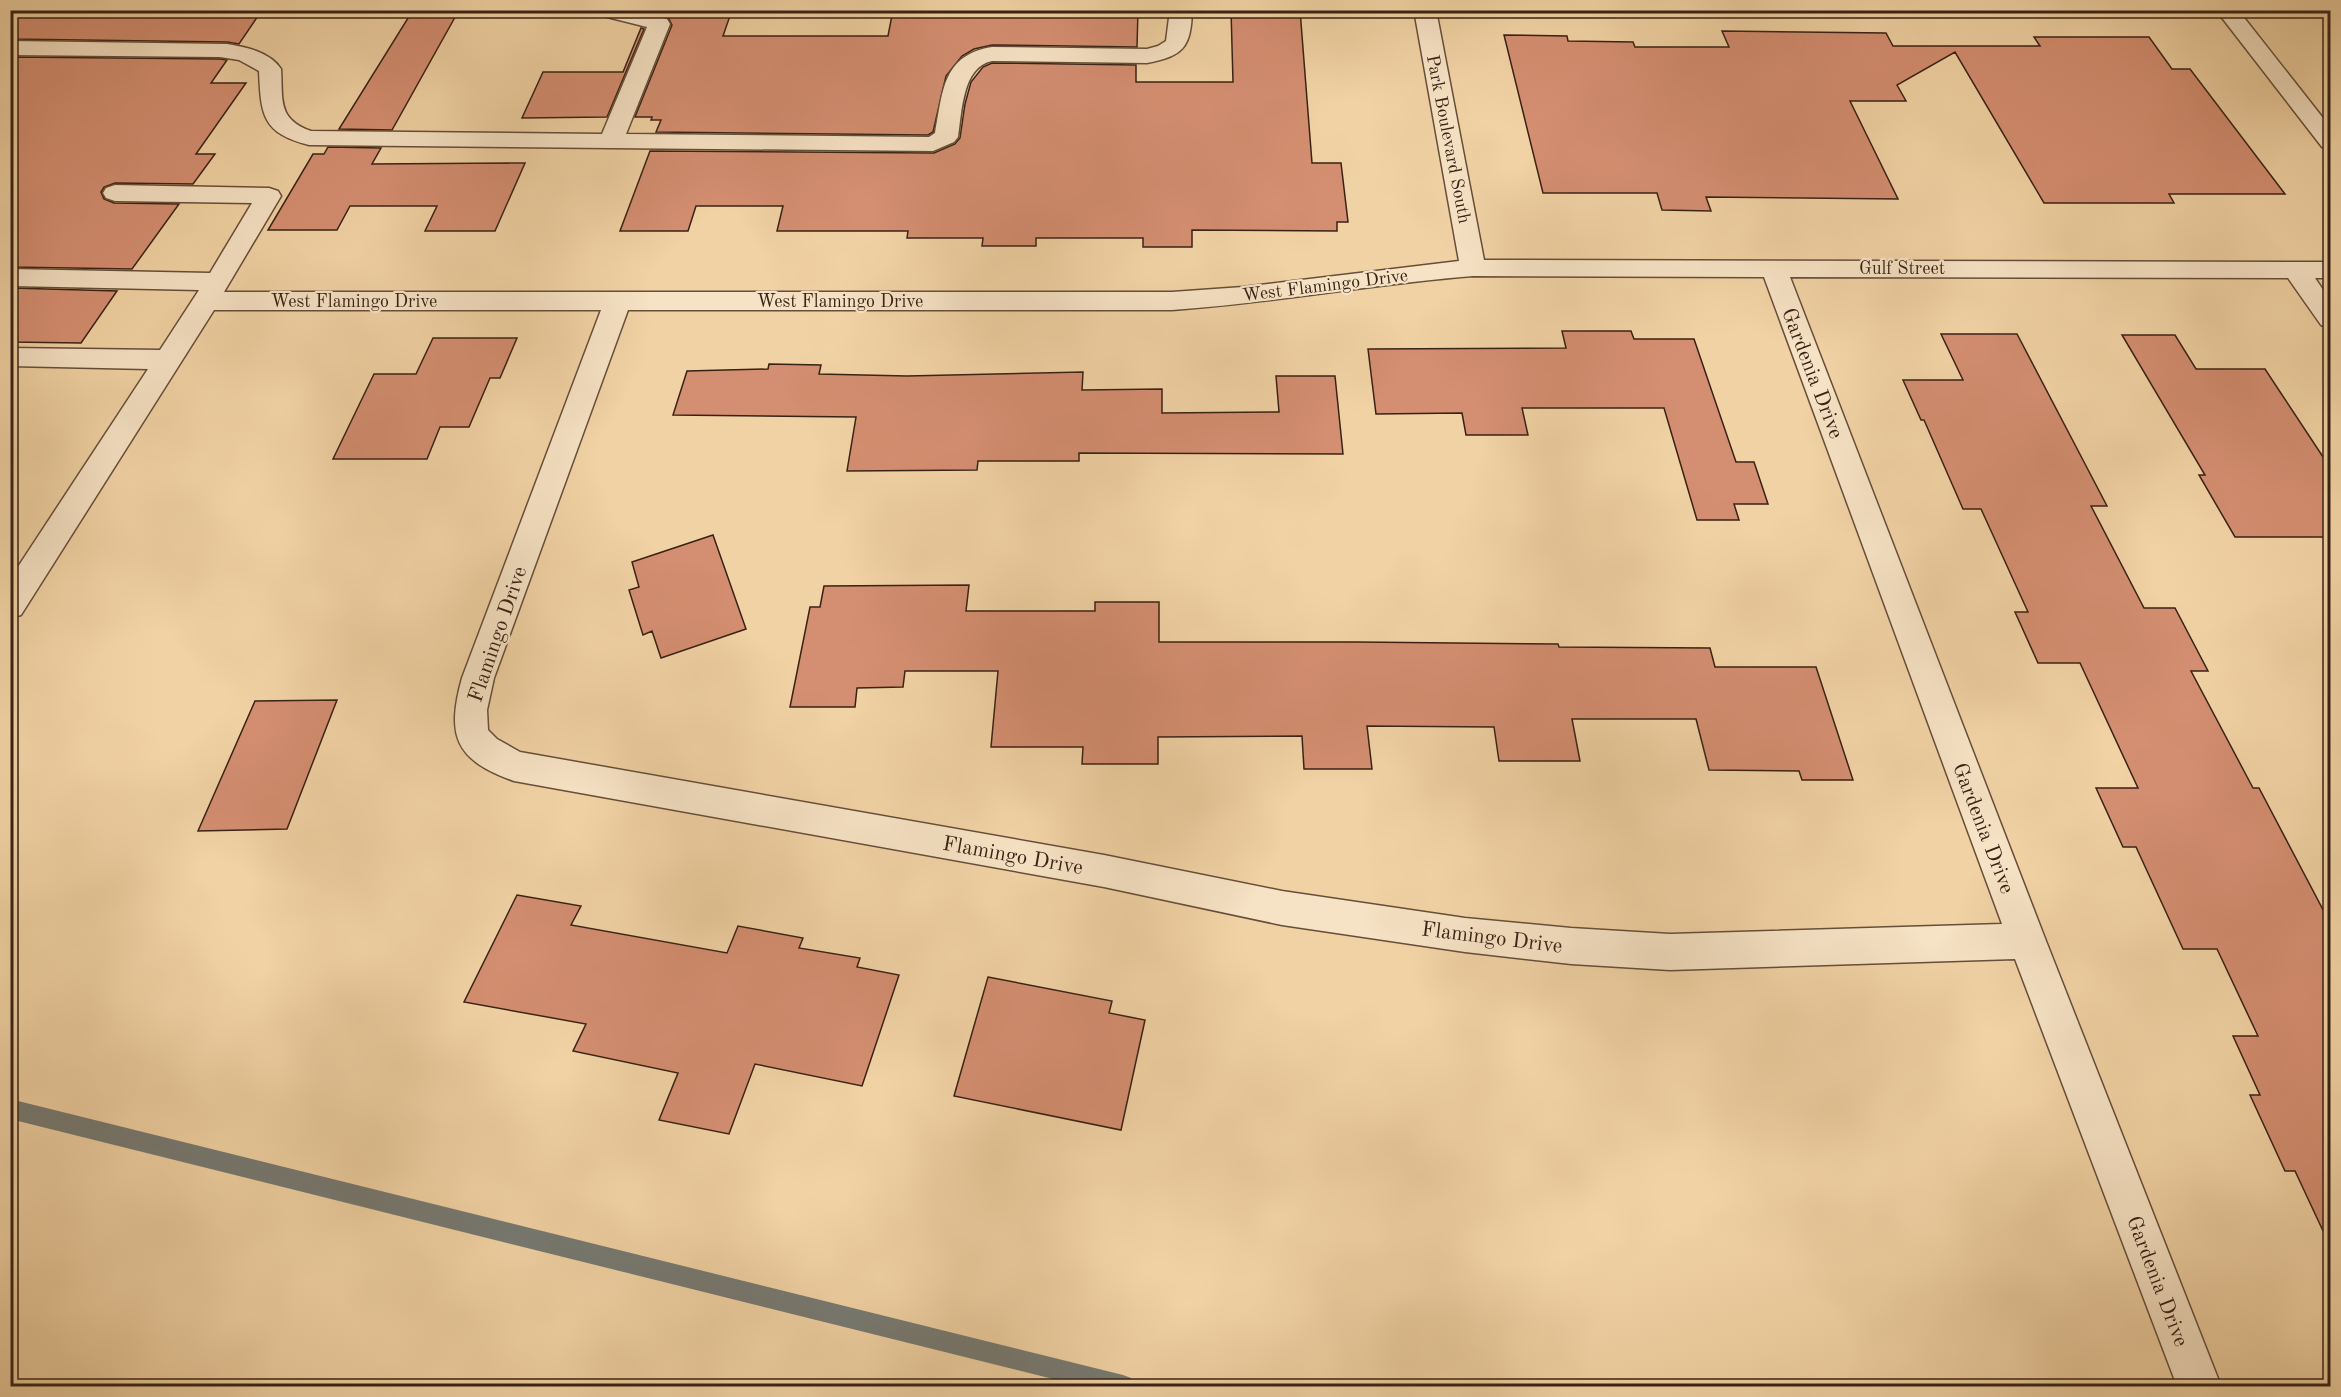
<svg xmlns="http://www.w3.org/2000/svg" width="2341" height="1397" viewBox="0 0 2341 1397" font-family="'Old Standard TT',serif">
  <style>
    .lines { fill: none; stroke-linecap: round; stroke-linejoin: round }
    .stream { fill: #767a73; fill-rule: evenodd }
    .building { fill: #d48e71; stroke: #382215; stroke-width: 1.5 }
    .minor-casing { stroke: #664e39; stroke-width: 3 }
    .minor { fill: #f6e2c4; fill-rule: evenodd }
    .labels { text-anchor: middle; stroke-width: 4.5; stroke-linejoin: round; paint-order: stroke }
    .far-street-label { font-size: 18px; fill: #382215; stroke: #f6e2c4 }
    .street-label { font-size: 21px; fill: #382215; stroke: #f6e2c4 }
  </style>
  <rect width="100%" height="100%" fill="#f1d2a4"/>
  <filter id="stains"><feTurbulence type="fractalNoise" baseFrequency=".00333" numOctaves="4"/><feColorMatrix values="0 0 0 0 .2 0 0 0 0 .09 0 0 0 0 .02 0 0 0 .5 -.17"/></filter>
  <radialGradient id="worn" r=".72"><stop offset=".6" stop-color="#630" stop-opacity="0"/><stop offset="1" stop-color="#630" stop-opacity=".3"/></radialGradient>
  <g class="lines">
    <path class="stream" d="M 10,1099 L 1123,1375 L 1131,1378 L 1134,1386 L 1081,1386 L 10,1119 Z"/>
  </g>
  <path class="building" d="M 137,10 L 262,10 L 239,44 L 227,42 L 10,39 L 10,14 L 134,14 Z
    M 413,10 L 459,10 L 392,130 L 339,129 Z
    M 648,10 L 732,10 L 723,36 L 888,36 L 893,10 L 1138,10 L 1137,47 L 992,45 L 974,49 L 962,56 L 946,76 L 933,132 L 928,135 L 656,132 L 661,120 L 651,120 L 652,117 L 635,117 L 672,25 L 668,17 Z
    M 1231,10 L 1300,10 L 1312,163 L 1341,163 L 1348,222 L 1337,222 L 1337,231 L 1192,230 L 1192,247 L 1143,247 L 1143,238 L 1036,238 L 1036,246 L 982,246 L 983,238 L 907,238 L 908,231 L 777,231 L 783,206 L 696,206 L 688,231 L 620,231 L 650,151 L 934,153 L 955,144 L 960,138 L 965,104 L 971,82 L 983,67 L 992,63 L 1136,65 L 1136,82 L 1233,82 Z
    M 641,28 L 644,29 L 607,117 L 522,118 L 543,72 L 623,72 Z
    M 1722,31 L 1886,33 L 1893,46 L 2040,46 L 2034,37 L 2149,37 L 2172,69 L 2190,69 L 2285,194 L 2169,194 L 2174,203 L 2044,203 L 1955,52 L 1897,85 L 1906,101 L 1850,101 L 1898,199 L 1706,197 L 1711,211 L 1662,210 L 1657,193 L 1543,193 L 1504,35 L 1567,36 L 1568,41 L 1633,42 L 1635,47 L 1729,47 Z
    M 10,57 L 220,59 L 227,60 L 211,83 L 246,83 L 196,154 L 215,154 L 193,184 L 115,183 L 104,187 L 101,192 L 104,199 L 114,203 L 179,204 L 132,269 L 10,267 Z
    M 328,147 L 381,148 L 372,164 L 525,163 L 495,231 L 425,231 L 437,206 L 350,206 L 337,230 L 268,230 L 313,154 L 324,154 Z
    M 10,288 L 12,288 L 117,291 L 81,343 L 10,342 Z
    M 1562,331 L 1631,331 L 1634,339 L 1694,339 L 1736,462 L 1754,462 L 1768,504 L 1734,504 L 1739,520 L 1697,520 L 1664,408 L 1522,408 L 1528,435 L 1466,435 L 1462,413 L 1376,414 L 1368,349 L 1566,348 Z
    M 1941,334 L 2017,334 L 2107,506 L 2091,506 L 2144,608 L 2175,608 L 2208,671 L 2191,671 L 2253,788 L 2259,788 L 2331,925 L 2331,1248 L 2295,1171 L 2285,1171 L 2250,1095 L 2260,1095 L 2233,1036 L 2258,1036 L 2217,949 L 2183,949 L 2136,847 L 2123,847 L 2096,788 L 2138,788 L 2080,663 L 2038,663 L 2015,612 L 2028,612 L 1981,509 L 1963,509 L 1924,420 L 1921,420 L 1903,380 L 1963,380 Z
    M 2122,335 L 2175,335 L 2196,369 L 2265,369 L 2331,469 L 2331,537 L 2235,537 L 2199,475 L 2205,475 Z
    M 433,338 L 517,338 L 500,378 L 490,378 L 469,427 L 440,427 L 427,459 L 333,459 L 374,374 L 416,374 Z
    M 769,364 L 821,365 L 819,374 L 907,376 L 1083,372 L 1082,390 L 1162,389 L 1162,413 L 1279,412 L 1276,376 L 1335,376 L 1343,454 L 1079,453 L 1079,461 L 978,461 L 977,470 L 847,471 L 856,417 L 673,415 L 687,371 L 768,369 Z
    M 713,535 L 746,629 L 661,658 L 652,631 L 643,635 L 629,590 L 639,587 L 632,562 Z
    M 969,585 L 966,611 L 1095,611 L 1095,602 L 1159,602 L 1159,642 L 1358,642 L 1558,644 L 1559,647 L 1710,648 L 1715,667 L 1816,667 L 1853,780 L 1802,780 L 1799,771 L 1709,770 L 1696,719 L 1572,719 L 1580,761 L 1499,761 L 1494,727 L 1367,726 L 1372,769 L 1304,769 L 1302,736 L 1158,737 L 1158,764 L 1082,764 L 1083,747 L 991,747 L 998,671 L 905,671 L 903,687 L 857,688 L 855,707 L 790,707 L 810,607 L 820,607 L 824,586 Z
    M 337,700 L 287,829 L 198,831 L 255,701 Z
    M 517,895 L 581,906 L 571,925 L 727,953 L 738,926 L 803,938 L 799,948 L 860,958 L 857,967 L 899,975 L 862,1086 L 755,1064 L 729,1134 L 659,1120 L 678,1073 L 573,1051 L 586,1024 L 464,1002 Z
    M 988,977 L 1112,1001 L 1109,1013 L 1145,1020 L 1121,1130 L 954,1096 Z"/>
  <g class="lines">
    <defs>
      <path id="minor" d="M 597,10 L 634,10 L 667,19 L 670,24 L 626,134 L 929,137 L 935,133 C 943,92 942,55 992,47 L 1147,49 L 1158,46 L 1166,41 L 1170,10 L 1192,10 C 1191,48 1183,56 1147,63 L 992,61 C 962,67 962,112 958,137 L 954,142 L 933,151 L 309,145 C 262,133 261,115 259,71 L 239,60 L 220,57 L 10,55 L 10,41 L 227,44 C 246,47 270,52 281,69 C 283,100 277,119 311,131 L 602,134 L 647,27 L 599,15 Z
        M 1414,10 L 1436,10 L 1484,260 L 2330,262 L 2330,278 L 2315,278 L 2330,300 L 2330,328 L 2321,325 L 2288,278 L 1790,277 L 2046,941 L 2221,1386 L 2177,1386 L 2015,959 L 1670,970 L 1571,964 L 1465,952 L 1282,925 L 1104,887 L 514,781 C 455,760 446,736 462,678 L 601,310 L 214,310 L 21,615 L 10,618 L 10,579 L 148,369 L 10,366 L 10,348 L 160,350 L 199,290 L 12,286 L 10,269 L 210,273 L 252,203 L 115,201 L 106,198 L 103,193 L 106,188 L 115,185 L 269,188 L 278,191 L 281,196 L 224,292 L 1172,292 L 1243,287 L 1459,261 ZM 1473,276 L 1764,277 L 2002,924 L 1670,934 L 1571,928 L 1465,918 L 1282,891 L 1104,855 L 520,752 L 497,739 L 488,730 L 487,710 L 494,678 L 628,310 L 1172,310 C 1273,303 1372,284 1473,276 Z
        M 2216,10 L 2238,10 L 2330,127 L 2330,149 L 2322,147 Z"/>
    </defs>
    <use href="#minor" class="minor-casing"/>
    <use href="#minor" class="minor"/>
  </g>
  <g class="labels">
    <g class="far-street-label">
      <text transform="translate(1449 139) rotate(79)" y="6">Park Boulevard South</text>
      <text x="1902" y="274">Gulf Street</text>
      <text transform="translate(1325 285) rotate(-7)" y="6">West Flamingo Drive</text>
      <text x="354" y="307">West Flamingo Drive</text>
      <text x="840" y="307">West Flamingo Drive</text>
    </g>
    <g class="street-label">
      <text transform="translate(1813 373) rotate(69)" y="7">Gardenia Drive</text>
      <text transform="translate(497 634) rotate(-71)" y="7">Flamingo Drive</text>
      <text transform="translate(1984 828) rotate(69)" y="7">Gardenia Drive</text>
      <text transform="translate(1013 855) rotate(10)" y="7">Flamingo Drive</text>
      <text transform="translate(1492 937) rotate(7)" y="7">Flamingo Drive</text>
      <text transform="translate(2158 1281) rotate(69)" y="7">Gardenia Drive</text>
    </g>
  </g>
  <rect width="2341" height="1397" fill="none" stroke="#f1d2a4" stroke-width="36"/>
  <rect x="12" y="12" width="2317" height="1373" fill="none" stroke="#382215" stroke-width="3"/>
  <rect x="18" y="18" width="2305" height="1361" fill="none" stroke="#382215" stroke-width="1.5"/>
  <rect width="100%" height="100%" filter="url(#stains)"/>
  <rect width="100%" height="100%" fill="url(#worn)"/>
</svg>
